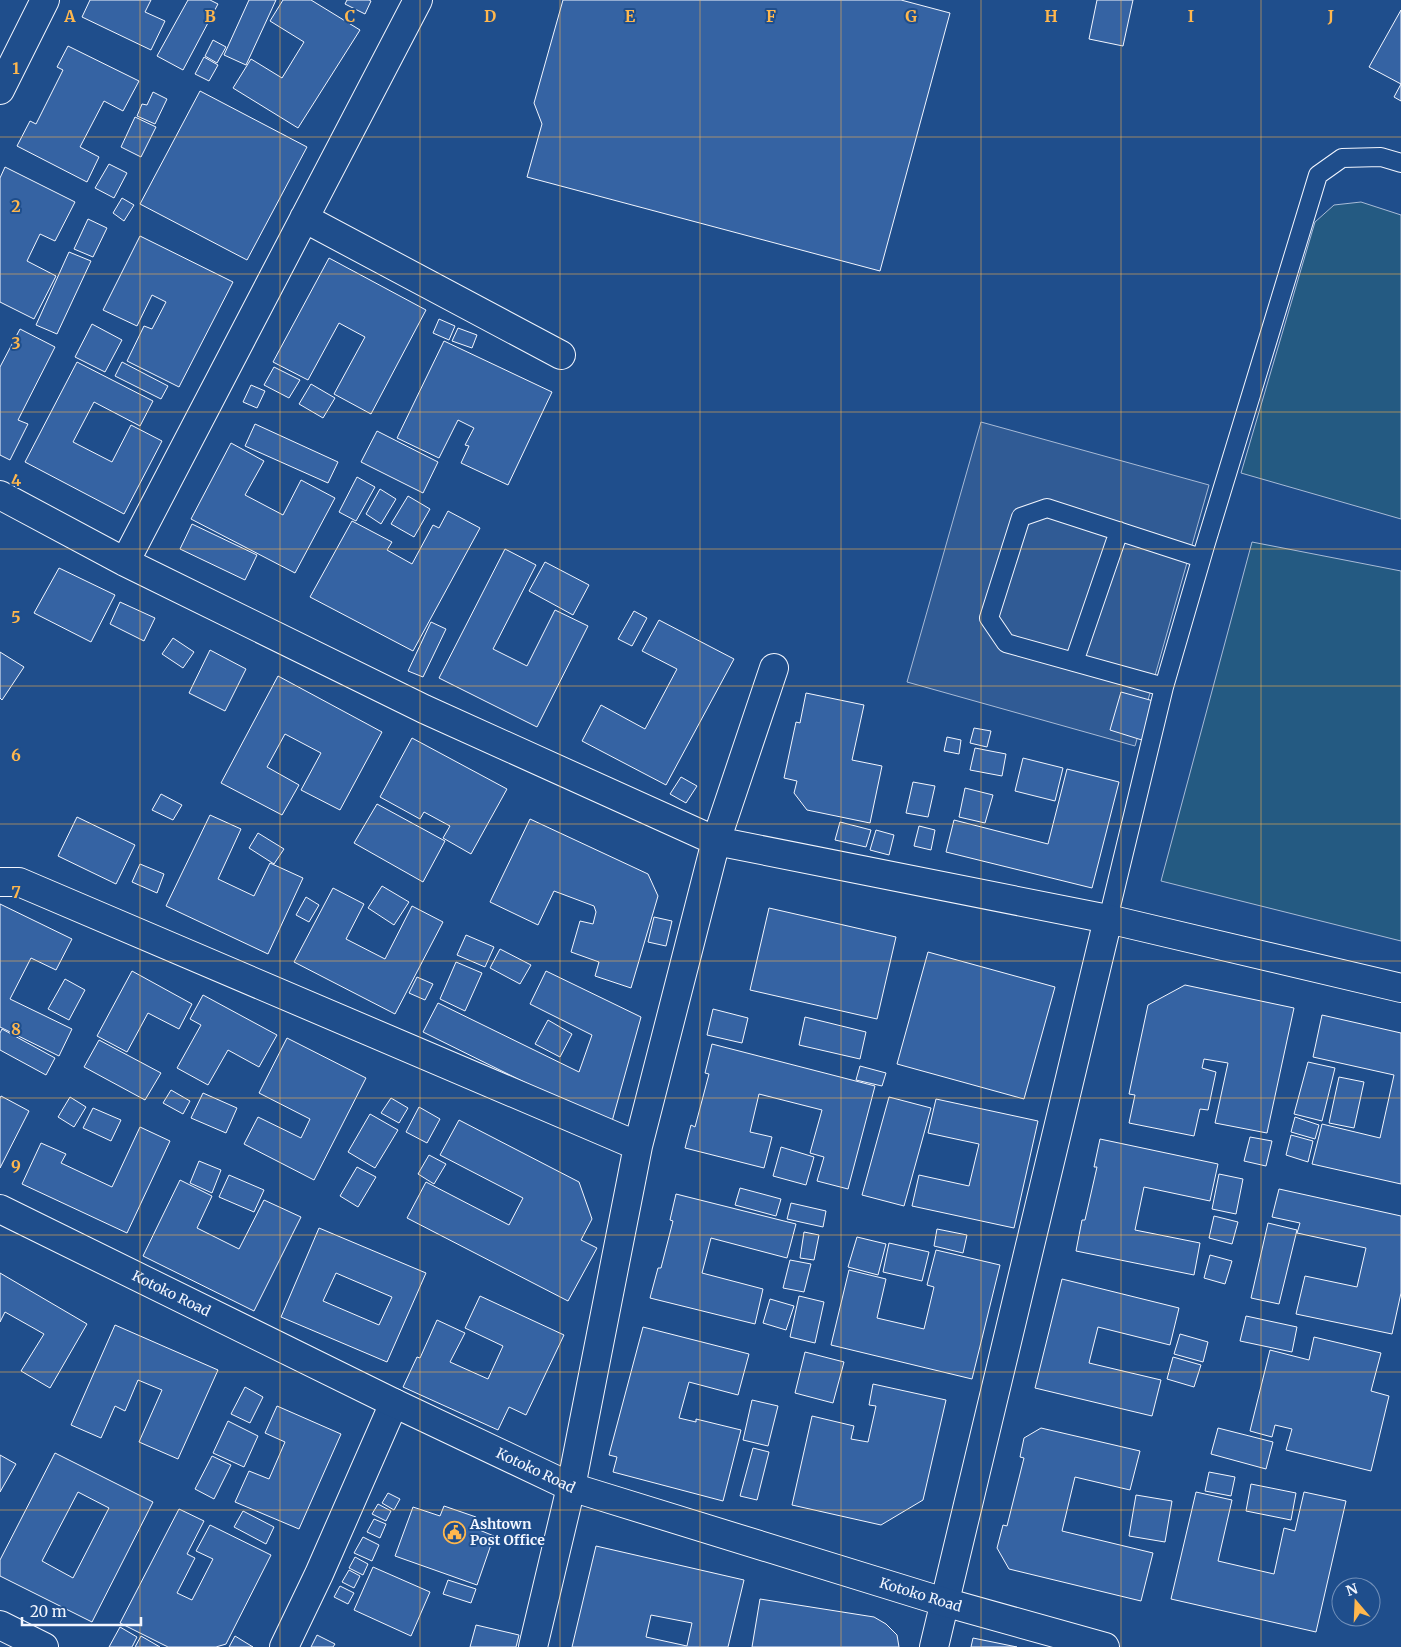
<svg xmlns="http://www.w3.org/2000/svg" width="1401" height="1647" viewBox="0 0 1401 1647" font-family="Merriweather,serif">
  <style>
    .green { fill: #245a82; stroke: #a8bbd7 }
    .parking { fill: #305b95; stroke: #a8bbd7 }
    .building { fill: #3563a3; stroke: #f2f6ff; fill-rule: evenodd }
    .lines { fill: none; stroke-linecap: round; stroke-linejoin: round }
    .lane-casing { stroke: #f2f6ff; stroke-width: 20 }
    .street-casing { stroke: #f2f6ff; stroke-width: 30 }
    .secondary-casing { stroke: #f2f6ff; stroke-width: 30 }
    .lane { stroke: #1f4e8c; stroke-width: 18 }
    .street { stroke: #1f4e8c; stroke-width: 28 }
    .secondary { stroke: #1f4e8c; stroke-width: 28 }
    .grid { fill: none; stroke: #ffb74d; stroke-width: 1; stroke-opacity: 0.55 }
    .labels { text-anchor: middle; stroke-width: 4; stroke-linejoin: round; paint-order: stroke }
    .street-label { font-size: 14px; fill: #f2f6ff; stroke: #1f4e8c }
    .poi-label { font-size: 14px; font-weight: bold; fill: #f2f6ff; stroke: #1f4e8c; text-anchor: start }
    .grid-label { font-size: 16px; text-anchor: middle; font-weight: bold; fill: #ffb74d; stroke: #1f4e8c; stroke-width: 4; stroke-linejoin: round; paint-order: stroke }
  </style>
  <rect width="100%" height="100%" fill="#1f4e8c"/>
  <path class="green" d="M 1361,202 L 1401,215 L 1401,519 L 1241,473 L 1315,222 L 1334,205 Z
    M 1252,542 L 1401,571 L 1401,941 L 1161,881 Z"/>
  <path class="parking" d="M 981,422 L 1209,485 L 1135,746 L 907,682 Z"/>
  <path class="building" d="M 90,0 L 151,0 L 145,12 L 165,21 L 151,50 L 82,17 Z
    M 188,0 L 210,0 L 218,4 L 183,70 L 157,56 Z
    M 249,0 L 276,0 L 246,65 L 224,55 Z
    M 283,0 L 311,0 L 360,30 L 298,128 L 233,88 L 251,59 L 282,78 L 304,42 L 270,21 Z
    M 347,0 L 369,0 L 371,1 L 365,14 L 345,4 Z
    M 563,0 L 901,0 L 950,13 L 880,271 L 527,177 L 542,124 L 534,103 Z
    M 1097,0 L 1133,0 L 1123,46 L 1089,39 Z
    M 1401,10 L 1401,101 L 1394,97 L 1401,84 L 1369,67 Z
    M 213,40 L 226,47 L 217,63 L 205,56 Z
    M 68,46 L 139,81 L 123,111 L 104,101 L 80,147 L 99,157 L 87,182 L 17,146 L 30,121 L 36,124 L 63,70 L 57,67 Z
    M 204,57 L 218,65 L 209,81 L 195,74 Z
    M 200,91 L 307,147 L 247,260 L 140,204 Z
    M 153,92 L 167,99 L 155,124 L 137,116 L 142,104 L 147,105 Z
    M 135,117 L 156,127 L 141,157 L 121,147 Z
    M 109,164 L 127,173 L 114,198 L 95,188 Z
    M 5,167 L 75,202 L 55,241 L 40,234 L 27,261 L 56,276 L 34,319 L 0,302 L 0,178 Z
    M 122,198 L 134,205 L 124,221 L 113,213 Z
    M 88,219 L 107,228 L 93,257 L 74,249 Z
    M 140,236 L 233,282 L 179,387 L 127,361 L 144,326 L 152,329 L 166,302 L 152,295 L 137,326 L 103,310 Z
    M 69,252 L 91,261 L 57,334 L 36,325 Z
    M 329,258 L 426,310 L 371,414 L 334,394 L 365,337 L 339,323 L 308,380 L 273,362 Z
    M 439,319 L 455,326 L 449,340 L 433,333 Z
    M 92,324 L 122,340 L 105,372 L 75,357 Z
    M 458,328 L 477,335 L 472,348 L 452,341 Z
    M 20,329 L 55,347 L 18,420 L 28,424 L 10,460 L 0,455 L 0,367 Z
    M 444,341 L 552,392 L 508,485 L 461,463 L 469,446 L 465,445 L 474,428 L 458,420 L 439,458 L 397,438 Z
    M 77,362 L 153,401 L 140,426 L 94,402 L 73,442 L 112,462 L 131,425 L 162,441 L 124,514 L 25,462 Z
    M 122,362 L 168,386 L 161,399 L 115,376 Z
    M 274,367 L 300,380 L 289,398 L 264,385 Z
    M 311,384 L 335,398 L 323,418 L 299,404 Z
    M 251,385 L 265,391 L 257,408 L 243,402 Z
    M 255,424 L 338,462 L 328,483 L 245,446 Z
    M 377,431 L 438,462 L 423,493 L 361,462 Z
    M 231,443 L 264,461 L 245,495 L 283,515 L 301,480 L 335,498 L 295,573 L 191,519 Z
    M 357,477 L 375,487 L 356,521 L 339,512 Z
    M 380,489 L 396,499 L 381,524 L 366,514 Z
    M 408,496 L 430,509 L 414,537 L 391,524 Z
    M 448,511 L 480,528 L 413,651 L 310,597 L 352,521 L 392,542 L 387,550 L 412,564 L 433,525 L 439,528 Z
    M 192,524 L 257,555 L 245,580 L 180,549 Z
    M 505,549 L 536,565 L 493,649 L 527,666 L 555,610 L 588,626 L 537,727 L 439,678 Z
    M 545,562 L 589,585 L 573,615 L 529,591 Z
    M 59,568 L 115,595 L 91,642 L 34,613 Z
    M 120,602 L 155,618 L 144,641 L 110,624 Z
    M 634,611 L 647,618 L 632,646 L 618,639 Z
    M 659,620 L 734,659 L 666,785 L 582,741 L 601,705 L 645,729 L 677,669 L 642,651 Z
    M 431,622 L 446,629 L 423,677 L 408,671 Z
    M 173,638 L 194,652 L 183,668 L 162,654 Z
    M 210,650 L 246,669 L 225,711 L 189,693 Z
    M 0,652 L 24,667 L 2,700 L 0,698 Z
    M 278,676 L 382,732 L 340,810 L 301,790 L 321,753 L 285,734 L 267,767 L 299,785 L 282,815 L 221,783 Z
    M 1121,692 L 1157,702 L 1145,741 L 1110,730 Z
    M 806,693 L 864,705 L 852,760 L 882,766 L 870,823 L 807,810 L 794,793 L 797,781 L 784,778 L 796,722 L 800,723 Z
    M 974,728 L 991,731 L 987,747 L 970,743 Z
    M 947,737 L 961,740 L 959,754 L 944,751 Z
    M 412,738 L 507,789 L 471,854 L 443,838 L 450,826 L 424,812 L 420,819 L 380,797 Z
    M 975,748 L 1006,754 L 1002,776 L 970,770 Z
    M 1023,758 L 1063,768 L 1055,801 L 1015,791 Z
    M 1067,769 L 1119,782 L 1092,888 L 946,852 L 954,820 L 1048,844 Z
    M 681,777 L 697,786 L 686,803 L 670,794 Z
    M 913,782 L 935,786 L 928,817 L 906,813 Z
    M 965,788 L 993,795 L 985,823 L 959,817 Z
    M 161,794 L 182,805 L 173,820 L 152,810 Z
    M 377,804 L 445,841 L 423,882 L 354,843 Z
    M 210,815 L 241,829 L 218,879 L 254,896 L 270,863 L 303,878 L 268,954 L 166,906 Z
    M 77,817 L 135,845 L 116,884 L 58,856 Z
    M 530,819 L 648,874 L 658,896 L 631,988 L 595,976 L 599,962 L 571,952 L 580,921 L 593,924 L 596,912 L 594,906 L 554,891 L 538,925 L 490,902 Z
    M 840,822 L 871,830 L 866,847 L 835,840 Z
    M 919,826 L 935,830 L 931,850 L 914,846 Z
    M 876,830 L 894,835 L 889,855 L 870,850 Z
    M 258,833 L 284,849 L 274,864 L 249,848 Z
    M 140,864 L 164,874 L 157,893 L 132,882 Z
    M 382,886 L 409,902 L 394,925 L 368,908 Z
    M 333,888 L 364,904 L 346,939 L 385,959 L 412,906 L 443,922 L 395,1014 L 294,962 Z
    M 306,897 L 319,905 L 309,922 L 296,915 Z
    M 0,904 L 72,939 L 56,970 L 31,958 L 10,999 L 72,1029 L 59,1056 L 0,1027 Z
    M 769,908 L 896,937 L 877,1019 L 750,990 Z
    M 654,917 L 672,921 L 666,946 L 648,942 Z
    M 466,935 L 494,947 L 485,967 L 457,955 Z
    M 500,949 L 531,965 L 520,984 L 490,968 Z
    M 928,952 L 1055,987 L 1024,1099 L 897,1064 Z
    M 456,962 L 482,973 L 465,1011 L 440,999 Z
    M 132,971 L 192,1004 L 179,1029 L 148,1013 L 127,1052 L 97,1036 Z
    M 546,971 L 641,1017 L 611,1125 L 423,1032 L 438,1003 L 579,1072 L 592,1035 L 530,1004 Z
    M 417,977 L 433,984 L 425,1000 L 409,993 Z
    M 65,979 L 85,990 L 69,1020 L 48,1009 Z
    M 1185,985 L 1294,1008 L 1267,1133 L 1215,1123 L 1228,1063 L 1204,1059 L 1202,1068 L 1216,1072 L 1208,1110 L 1200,1109 L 1194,1136 L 1129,1123 L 1135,1095 L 1129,1094 L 1148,1005 Z
    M 203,995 L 277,1035 L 259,1067 L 228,1050 L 208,1085 L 177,1068 L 201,1025 L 190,1019 Z
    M 713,1009 L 748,1018 L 742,1043 L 707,1035 Z
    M 1322,1015 L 1401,1033 L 1401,1184 L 1312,1164 L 1322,1124 L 1380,1138 L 1394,1075 L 1313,1057 Z
    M 805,1017 L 866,1032 L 860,1059 L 799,1045 Z
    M 548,1020 L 572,1034 L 560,1057 L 535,1044 Z
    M 2,1029 L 55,1058 L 46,1075 L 0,1050 L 0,1033 Z
    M 287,1038 L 366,1078 L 314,1180 L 244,1144 L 258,1117 L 301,1138 L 310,1119 L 259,1093 Z
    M 99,1040 L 161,1073 L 145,1100 L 84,1067 Z
    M 712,1044 L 875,1086 L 848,1189 L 817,1181 L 824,1157 L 810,1153 L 822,1110 L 759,1094 L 750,1132 L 772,1137 L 764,1168 L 685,1148 L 691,1125 L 695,1127 L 709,1074 L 705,1073 Z
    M 1308,1062 L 1335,1068 L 1322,1121 L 1294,1114 Z
    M 860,1066 L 886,1073 L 882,1086 L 856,1080 Z
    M 1339,1077 L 1364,1082 L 1354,1128 L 1329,1123 Z
    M 171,1090 L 190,1101 L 183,1114 L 163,1103 Z
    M 203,1093 L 237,1108 L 226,1133 L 191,1118 Z
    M 1,1096 L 29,1111 L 0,1168 L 0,1098 Z
    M 70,1097 L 86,1107 L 74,1127 L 58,1117 Z
    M 889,1097 L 931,1108 L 904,1206 L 862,1195 Z
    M 391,1098 L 408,1108 L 399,1123 L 381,1113 Z
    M 936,1099 L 1038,1121 L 1014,1228 L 912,1206 L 919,1175 L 969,1186 L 979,1144 L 928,1133 Z
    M 419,1107 L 440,1119 L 427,1143 L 406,1132 Z
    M 93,1108 L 121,1120 L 111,1141 L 83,1128 Z
    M 370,1114 L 398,1130 L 375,1168 L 348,1152 Z
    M 1295,1117 L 1319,1125 L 1315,1139 L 1291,1132 Z
    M 459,1120 L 579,1182 L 592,1219 L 581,1240 L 597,1248 L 568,1301 L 407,1218 L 426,1182 L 509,1225 L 523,1198 L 440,1155 Z
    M 140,1127 L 170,1141 L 127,1233 L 22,1184 L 41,1143 L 66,1154 L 61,1163 L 112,1187 Z
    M 1291,1135 L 1313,1141 L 1308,1162 L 1286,1155 Z
    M 1250,1137 L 1272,1141 L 1266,1166 L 1244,1161 Z
    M 1100,1139 L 1218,1164 L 1210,1201 L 1144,1187 L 1135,1230 L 1200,1243 L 1194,1275 L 1076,1251 L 1082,1220 L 1085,1220 L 1097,1167 L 1094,1167 Z
    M 781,1147 L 814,1157 L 806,1185 L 773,1176 Z
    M 429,1155 L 446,1164 L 434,1184 L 418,1174 Z
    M 199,1161 L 221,1170 L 212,1193 L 190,1183 Z
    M 357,1167 L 376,1177 L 358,1207 L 340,1196 Z
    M 1219,1174 L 1243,1179 L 1236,1214 L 1212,1209 Z
    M 229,1175 L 264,1190 L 254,1212 L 219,1197 Z
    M 180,1180 L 212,1196 L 197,1228 L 239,1249 L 264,1200 L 301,1217 L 254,1311 L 143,1256 Z
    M 740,1188 L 781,1199 L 776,1216 L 735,1205 Z
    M 1279,1189 L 1401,1216 L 1401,1293 L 1392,1334 L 1296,1314 L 1305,1276 L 1357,1287 L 1366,1248 L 1297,1233 L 1300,1223 L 1272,1217 Z
    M 676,1194 L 796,1224 L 787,1258 L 711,1238 L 702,1273 L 763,1289 L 755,1324 L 650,1298 L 658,1268 L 661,1268 L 673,1221 L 670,1220 Z
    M 791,1203 L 826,1211 L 823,1227 L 787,1219 Z
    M 1214,1216 L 1238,1222 L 1232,1244 L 1209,1238 Z
    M 1268,1223 L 1297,1230 L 1279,1304 L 1251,1298 Z
    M 319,1228 L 426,1273 L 387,1362 L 281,1317 ZM 336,1273 L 392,1297 L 379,1325 L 323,1301 Z
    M 937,1229 L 967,1235 L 963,1253 L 934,1246 Z
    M 804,1232 L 819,1235 L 814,1260 L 800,1258 Z
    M 857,1237 L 886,1244 L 878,1275 L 848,1267 Z
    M 889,1243 L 929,1252 L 922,1281 L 883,1272 Z
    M 936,1250 L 1000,1265 L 972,1379 L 831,1345 L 849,1270 L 886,1279 L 877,1318 L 924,1329 L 934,1287 L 927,1285 Z
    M 1210,1255 L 1232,1261 L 1225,1284 L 1204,1278 Z
    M 790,1260 L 811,1264 L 804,1292 L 783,1288 Z
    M 0,1273 L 87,1324 L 50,1388 L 21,1371 L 44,1334 L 5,1312 L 0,1322 Z
    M 1062,1279 L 1179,1308 L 1170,1345 L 1098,1327 L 1089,1363 L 1161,1380 L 1152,1416 L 1035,1388 Z
    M 480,1296 L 564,1335 L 526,1415 L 509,1407 L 498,1430 L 403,1387 L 417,1357 L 420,1358 L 437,1320 L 465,1333 L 450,1362 L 488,1379 L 503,1346 L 465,1328 Z
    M 799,1296 L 824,1302 L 815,1343 L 790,1337 Z
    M 770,1299 L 794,1306 L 786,1330 L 763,1323 Z
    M 1246,1316 L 1297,1327 L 1292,1352 L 1240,1341 Z
    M 115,1325 L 218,1370 L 178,1459 L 139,1442 L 162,1390 L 138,1380 L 125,1411 L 115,1406 L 101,1438 L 71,1425 Z
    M 643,1327 L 749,1354 L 738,1395 L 689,1382 L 679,1418 L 696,1422 L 696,1419 L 741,1430 L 723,1501 L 613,1472 L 617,1457 L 609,1455 Z
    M 1180,1334 L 1208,1342 L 1203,1362 L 1174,1354 Z
    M 1314,1337 L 1381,1353 L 1371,1391 L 1389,1396 L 1371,1471 L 1286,1450 L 1292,1429 L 1275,1425 L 1272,1437 L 1250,1431 L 1270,1350 L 1309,1360 Z
    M 805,1352 L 844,1362 L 833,1403 L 795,1393 Z
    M 1173,1357 L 1201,1365 L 1194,1387 L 1167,1379 Z
    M 873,1384 L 946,1400 L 923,1500 L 881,1525 L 792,1505 L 812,1416 L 854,1426 L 851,1439 L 868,1442 L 876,1406 L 869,1405 Z
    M 245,1387 L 263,1397 L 250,1423 L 231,1414 Z
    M 752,1400 L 778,1406 L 768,1446 L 743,1440 Z
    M 277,1406 L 341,1434 L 299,1529 L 235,1502 L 249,1471 L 269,1479 L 285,1442 L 265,1433 Z
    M 228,1421 L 258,1436 L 244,1467 L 213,1453 Z
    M 1041,1428 L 1140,1451 L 1130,1490 L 1075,1477 L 1062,1531 L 1153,1553 L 1141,1601 L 1009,1569 L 997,1548 L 1003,1525 L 1007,1526 L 1024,1458 L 1020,1457 L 1024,1438 Z
    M 1218,1428 L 1273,1442 L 1266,1469 L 1211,1454 Z
    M 753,1448 L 769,1452 L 757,1500 L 740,1496 Z
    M 55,1453 L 153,1502 L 92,1622 L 0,1576 L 0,1560 ZM 78,1492 L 109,1508 L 73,1578 L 42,1561 Z
    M 0,1455 L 16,1464 L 0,1492 Z
    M 212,1456 L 231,1465 L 214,1499 L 195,1489 Z
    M 1209,1472 L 1235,1477 L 1231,1496 L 1205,1491 Z
    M 1251,1484 L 1296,1493 L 1291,1520 L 1246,1511 Z
    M 1196,1492 L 1232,1500 L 1218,1561 L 1274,1574 L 1284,1528 L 1295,1531 L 1304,1492 L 1346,1501 L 1316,1632 L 1171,1599 Z
    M 388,1493 L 400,1499 L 394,1510 L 382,1503 Z
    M 1136,1495 L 1172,1501 L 1165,1542 L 1129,1536 Z
    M 378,1504 L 391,1511 L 386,1521 L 372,1514 Z
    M 444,1506 L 476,1517 L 472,1527 L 494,1536 L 477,1585 L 395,1556 L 413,1507 L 440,1516 Z
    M 179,1509 L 204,1521 L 187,1554 L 195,1558 L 177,1593 L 192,1600 L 213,1559 L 196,1551 L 210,1525 L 271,1555 L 226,1644 L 216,1647 L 168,1647 L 120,1623 Z
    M 243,1511 L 274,1527 L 266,1544 L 234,1527 Z
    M 374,1519 L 386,1524 L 380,1538 L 367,1532 Z
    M 363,1537 L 379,1545 L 372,1561 L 354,1553 Z
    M 596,1546 L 744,1580 L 728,1647 L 572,1647 ZM 651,1615 L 692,1623 L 687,1646 L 646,1637 Z
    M 355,1557 L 368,1564 L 363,1575 L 349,1568 Z
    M 373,1567 L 430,1592 L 411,1636 L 354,1610 Z
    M 349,1570 L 360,1576 L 354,1588 L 342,1582 Z
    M 448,1580 L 476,1589 L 471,1603 L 443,1594 Z
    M 340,1586 L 354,1593 L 348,1604 L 334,1597 Z
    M 760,1599 L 874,1617 L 886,1624 L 897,1635 L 899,1647 L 752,1647 Z
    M 476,1625 L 519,1635 L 516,1647 L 470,1647 Z
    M 120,1627 L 137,1637 L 132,1647 L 109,1647 Z
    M 317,1635 L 335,1644 L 333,1647 L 311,1647 Z
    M 141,1636 L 160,1647 L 135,1647 Z
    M 235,1636 L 253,1647 L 229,1647 Z
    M 973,1638 L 1017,1647 L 971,1647 Z"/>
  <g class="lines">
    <defs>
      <path id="lane" d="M 1074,662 L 1119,531
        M 1164,687 L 1006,643 L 989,618 L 1021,517 L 1047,508 L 1201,558
        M 1108,919 L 1164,687 L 1205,546 L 1318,175 L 1342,158 L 1381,157 L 1401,163"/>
      <path id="street" d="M 0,90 L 45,0
        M 304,218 L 561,355
        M 0,495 L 125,562 L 424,709 L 716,841 L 1108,919 L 1401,988
        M 125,562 L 418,0
        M 0,882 L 19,882 L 638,1146
        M 0,1625 L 44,1647
        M 284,1647 L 319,1574 L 394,1403
        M 533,1647 L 571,1487 L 638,1146 L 716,841 L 774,668
        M 934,1647 L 1108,919"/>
      <g id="secondary">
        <path id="s1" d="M 0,1209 L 394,1403 L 571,1487 L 944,1602 L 1105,1647"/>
      </g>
    </defs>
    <use href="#lane" class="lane-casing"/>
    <use href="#street" class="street-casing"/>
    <use href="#secondary" class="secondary-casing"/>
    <use href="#lane" class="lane"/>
    <use href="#street" class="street"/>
    <use href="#secondary" class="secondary"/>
  </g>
  <path class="grid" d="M 140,0 L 140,1647M 280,0 L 280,1647M 420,0 L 420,1647M 560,0 L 560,1647M 700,0 L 700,1647M 841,0 L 841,1647M 981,0 L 981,1647M 1121,0 L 1121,1647M 1261,0 L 1261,1647M 0,137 L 1401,137M 0,274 L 1401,274M 0,412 L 1401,412M 0,549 L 1401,549M 0,686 L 1401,686M 0,824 L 1401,824M 0,961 L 1401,961M 0,1098 L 1401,1098M 0,1235 L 1401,1235M 0,1372 L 1401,1372M 0,1510 L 1401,1510"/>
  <defs>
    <symbol id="civic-ring" viewBox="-11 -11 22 22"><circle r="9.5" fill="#1f4e8c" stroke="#ffb74d" stroke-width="1.5"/><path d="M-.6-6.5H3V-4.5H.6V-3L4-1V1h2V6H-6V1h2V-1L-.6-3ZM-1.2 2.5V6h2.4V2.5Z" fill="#ffb74d"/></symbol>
  </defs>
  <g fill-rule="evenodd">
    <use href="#civic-ring" x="442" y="1520" width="25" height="25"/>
  </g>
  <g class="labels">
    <g class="street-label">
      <text dy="5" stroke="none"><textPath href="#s1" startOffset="191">Kotoko Road</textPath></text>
      <text dy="5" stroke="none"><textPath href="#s1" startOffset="596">Kotoko Road</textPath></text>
      <text dy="5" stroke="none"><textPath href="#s1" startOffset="1001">Kotoko Road</textPath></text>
    </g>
    <g class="poi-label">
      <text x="470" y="1529">Ashtown<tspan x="470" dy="16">Post Office</tspan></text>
    </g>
  </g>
  <g class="grid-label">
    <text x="70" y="22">A</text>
    <text x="210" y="22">B</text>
    <text x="350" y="22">C</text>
    <text x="490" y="22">D</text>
    <text x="630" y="22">E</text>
    <text x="771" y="22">F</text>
    <text x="911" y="22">G</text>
    <text x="1051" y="22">H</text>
    <text x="1191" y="22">I</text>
    <text x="1331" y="22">J</text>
    <text x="16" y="74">1</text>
    <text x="16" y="212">2</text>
    <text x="16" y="349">3</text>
    <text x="16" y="486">4</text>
    <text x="16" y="623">5</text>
    <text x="16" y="761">6</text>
    <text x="16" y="898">7</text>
    <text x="16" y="1035">8</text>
    <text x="16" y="1172">9</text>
  </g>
  <g transform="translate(1356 1602) rotate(341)"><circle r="24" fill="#1f4e8c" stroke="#7391ba"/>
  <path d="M0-4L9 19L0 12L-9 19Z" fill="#ffb74d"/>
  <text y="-8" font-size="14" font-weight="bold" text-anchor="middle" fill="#f2f6ff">N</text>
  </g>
  <path d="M22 1617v8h119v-8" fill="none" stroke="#f2f6ff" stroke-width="2.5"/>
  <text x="30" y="1617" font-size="15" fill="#f2f6ff" stroke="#1f4e8c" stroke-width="4" paint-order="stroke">20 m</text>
</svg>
